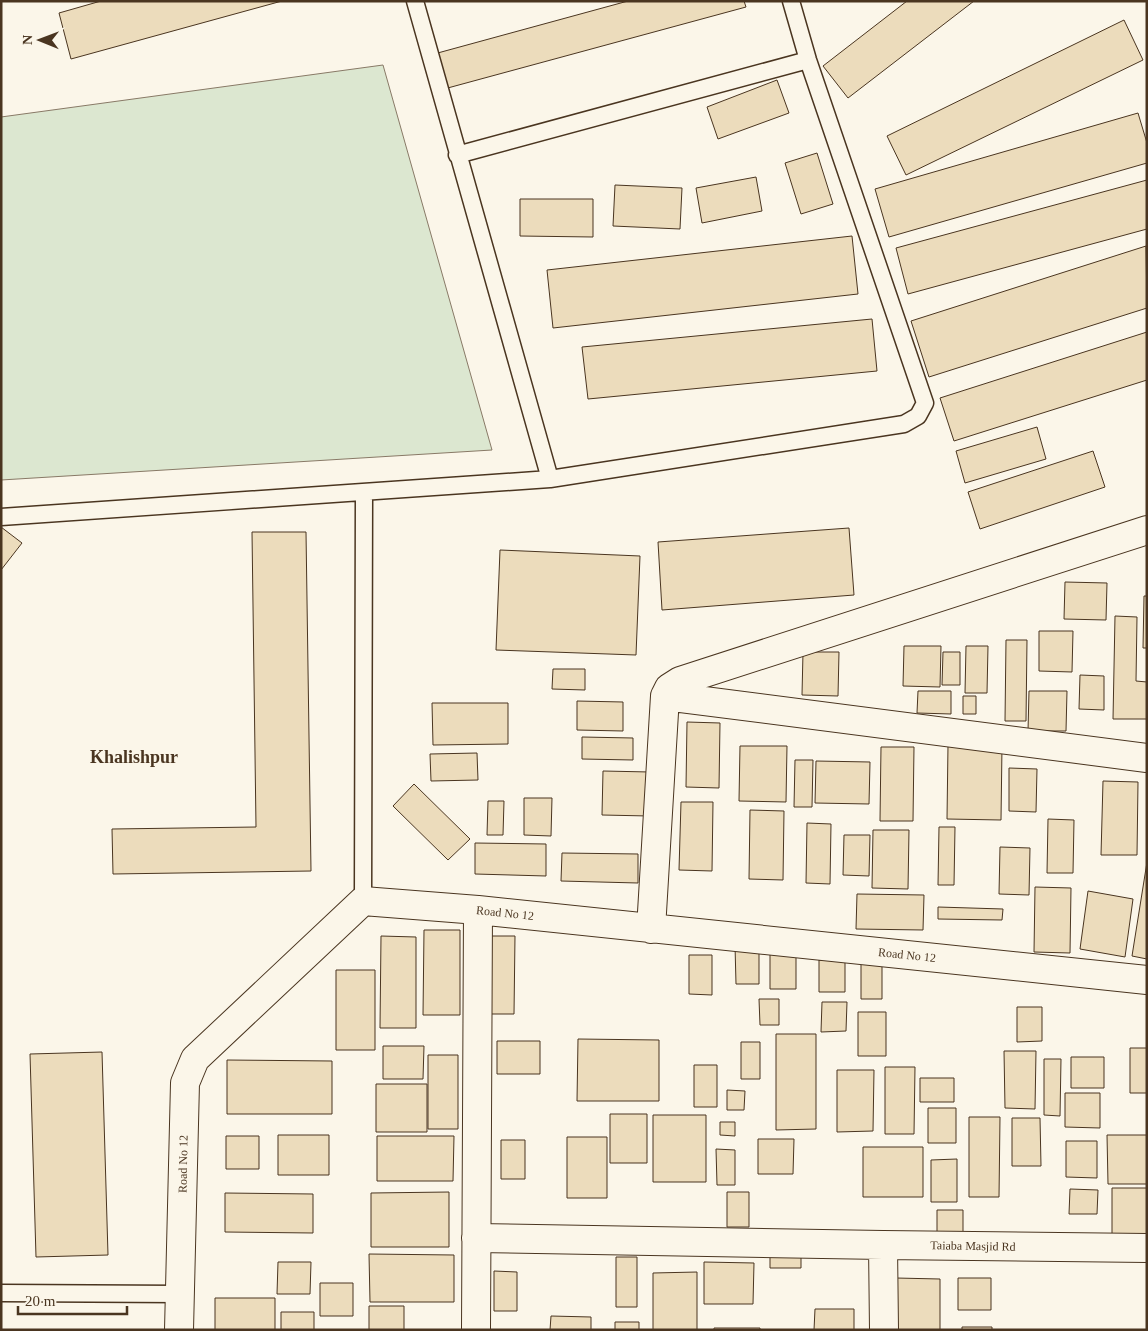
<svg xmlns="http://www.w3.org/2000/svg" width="1148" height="1331" viewBox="0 0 1148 1331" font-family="'Times New Roman',serif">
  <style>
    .green { fill: #dce7d0; stroke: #887966 }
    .building { fill: #ecdcbc; stroke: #4a3520 }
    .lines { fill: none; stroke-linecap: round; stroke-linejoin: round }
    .service-casing { stroke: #4a3520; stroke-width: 19 }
    .minor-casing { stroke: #4a3520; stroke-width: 30 }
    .service { stroke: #fbf6e9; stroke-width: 16 }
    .minor { stroke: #fbf6e9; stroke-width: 28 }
    .labels { text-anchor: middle; stroke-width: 4; stroke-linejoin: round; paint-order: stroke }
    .street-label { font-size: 12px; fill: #4a3520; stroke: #fbf6e9 }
    .district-label { font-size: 18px; font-weight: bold; fill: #4a3520; stroke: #fbf6e9 }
  </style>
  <rect width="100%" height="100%" fill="#fbf6e9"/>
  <path class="green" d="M 383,65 L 492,450 L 1,480 L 1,117 Z"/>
  <path class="building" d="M 101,1 L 282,1 L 71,59 L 59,13 Z
    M 628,1 L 744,1 L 746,7 L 444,89 L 434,54 Z
    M 907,1 L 974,1 L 848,98 L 823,66 Z
    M 1124,20 L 1143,60 L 906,175 L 887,136 Z
    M 777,80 L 789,113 L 718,139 L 707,107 Z
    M 1138,113 L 1147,143 L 1147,163 L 889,237 L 875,189 Z
    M 817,153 L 833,204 L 801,214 L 785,163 Z
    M 756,177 L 762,211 L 702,223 L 696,188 Z
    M 1147,180 L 1147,229 L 908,294 L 896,248 Z
    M 615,185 L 682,188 L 680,229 L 613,226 Z
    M 520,199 L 593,199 L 593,237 L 520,236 Z
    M 852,236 L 858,294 L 553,328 L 547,270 Z
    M 1146,246 L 1147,308 L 929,377 L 911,321 Z
    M 872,319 L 877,371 L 588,399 L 582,347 Z
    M 1147,332 L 1147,380 L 954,441 L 940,398 Z
    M 1037,427 L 1046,459 L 965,483 L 956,451 Z
    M 1093,451 L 1105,487 L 980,529 L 968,492 Z
    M 1,527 L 22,543 L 1,570 Z
    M 849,528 L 854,595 L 662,610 L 658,542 Z
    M 252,532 L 306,532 L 311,871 L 113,874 L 112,829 L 256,827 Z
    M 500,550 L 640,556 L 636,655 L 496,650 Z
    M 1065,582 L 1107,583 L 1106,620 L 1064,619 Z
    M 1144,596 L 1147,596 L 1147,648 L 1143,648 Z
    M 1115,616 L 1137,617 L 1136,681 L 1147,682 L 1147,719 L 1113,719 Z
    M 1039,631 L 1073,631 L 1072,672 L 1039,671 Z
    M 1006,640 L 1027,640 L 1026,721 L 1005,721 Z
    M 904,646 L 941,646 L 940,687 L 903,686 Z
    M 966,646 L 988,646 L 987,693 L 965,693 Z
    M 803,652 L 839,652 L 838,696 L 802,695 Z
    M 943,652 L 960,652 L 960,685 L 942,685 Z
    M 553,669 L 585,669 L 585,690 L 552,689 Z
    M 1080,675 L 1104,676 L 1104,710 L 1079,709 Z
    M 918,691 L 951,691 L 951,714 L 917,713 Z
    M 1029,691 L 1067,691 L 1066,731 L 1028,731 Z
    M 963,696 L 976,696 L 976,714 L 963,714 Z
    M 577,701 L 623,702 L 623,731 L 577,730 Z
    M 432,703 L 508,703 L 508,744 L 433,745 Z
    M 687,722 L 720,723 L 719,788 L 686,787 Z
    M 582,737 L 633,738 L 633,760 L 582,759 Z
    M 948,745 L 1002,746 L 1001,820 L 947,819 Z
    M 740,746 L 787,746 L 786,802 L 739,801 Z
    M 881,747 L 914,747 L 913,821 L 880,821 Z
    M 477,753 L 478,780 L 431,781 L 430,754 Z
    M 795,760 L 813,760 L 812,807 L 794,807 Z
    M 816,761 L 870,762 L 869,804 L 815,803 Z
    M 1009,768 L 1037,769 L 1036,812 L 1009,811 Z
    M 603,771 L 650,772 L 649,816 L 602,815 Z
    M 1103,781 L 1138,782 L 1137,855 L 1101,855 Z
    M 414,784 L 470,839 L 448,860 L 393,806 Z
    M 524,798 L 552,798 L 551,836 L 524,835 Z
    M 488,801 L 504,801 L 503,835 L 487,835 Z
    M 681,802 L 713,802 L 712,871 L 679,870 Z
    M 750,810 L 784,811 L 783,880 L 749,879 Z
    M 1048,819 L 1074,820 L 1073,873 L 1047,873 Z
    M 807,823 L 831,824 L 830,884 L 806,883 Z
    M 939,827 L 955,827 L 954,885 L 938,885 Z
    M 873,830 L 909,830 L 908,889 L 872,888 Z
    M 844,835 L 870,835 L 869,876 L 843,875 Z
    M 475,843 L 546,844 L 546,876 L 475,874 Z
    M 1000,847 L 1030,848 L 1029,895 L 999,894 Z
    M 562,853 L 638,854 L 638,883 L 561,881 Z
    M 1147,862 L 1147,959 L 1132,956 Z
    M 1035,887 L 1071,888 L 1070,953 L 1034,952 Z
    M 1088,891 L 1133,899 L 1125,957 L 1080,949 Z
    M 857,894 L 924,895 L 923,930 L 856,929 Z
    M 938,907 L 1003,909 L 1002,920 L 938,919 Z
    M 424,930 L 460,930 L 460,1015 L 423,1015 Z
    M 381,936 L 416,937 L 416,1028 L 380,1028 Z
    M 482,936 L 515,936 L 514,1014 L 481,1014 Z
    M 735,945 L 759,945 L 759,984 L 736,984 Z
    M 770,952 L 796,952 L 796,989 L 770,989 Z
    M 689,955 L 712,955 L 712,995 L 689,994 Z
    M 819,960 L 845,960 L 845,992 L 819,992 Z
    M 861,962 L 882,962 L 882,999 L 861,999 Z
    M 336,970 L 375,970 L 375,1050 L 336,1050 Z
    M 759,999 L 779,999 L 779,1025 L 760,1025 Z
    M 822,1002 L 847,1002 L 846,1031 L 821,1032 Z
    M 1017,1007 L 1042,1007 L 1042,1041 L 1017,1042 Z
    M 858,1012 L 886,1012 L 886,1056 L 858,1056 Z
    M 776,1034 L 816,1034 L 816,1129 L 776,1130 Z
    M 578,1039 L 659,1040 L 659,1101 L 577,1101 Z
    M 497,1041 L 540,1041 L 540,1074 L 497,1074 Z
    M 741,1042 L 760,1042 L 760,1079 L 741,1079 Z
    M 383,1046 L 424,1046 L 423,1079 L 383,1079 Z
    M 1130,1048 L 1147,1048 L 1147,1093 L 1130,1093 Z
    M 1004,1051 L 1036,1051 L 1035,1109 L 1005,1108 Z
    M 102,1052 L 108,1255 L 36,1257 L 30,1054 Z
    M 428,1055 L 458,1055 L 458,1129 L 428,1129 Z
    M 1071,1057 L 1104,1057 L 1104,1088 L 1071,1088 Z
    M 1044,1059 L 1061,1059 L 1060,1116 L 1044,1115 Z
    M 227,1060 L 332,1061 L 332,1114 L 227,1114 Z
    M 694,1065 L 717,1065 L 717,1107 L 694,1107 Z
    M 885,1067 L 915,1067 L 914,1134 L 885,1134 Z
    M 837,1070 L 874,1070 L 873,1131 L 837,1132 Z
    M 920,1078 L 954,1078 L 954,1102 L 920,1102 Z
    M 376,1084 L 427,1084 L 427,1132 L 376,1132 Z
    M 727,1090 L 745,1091 L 744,1110 L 727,1110 Z
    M 1065,1093 L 1100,1093 L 1100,1128 L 1065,1127 Z
    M 928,1108 L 956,1108 L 956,1143 L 928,1143 Z
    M 610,1114 L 647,1114 L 647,1163 L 610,1163 Z
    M 653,1115 L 706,1115 L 706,1182 L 653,1182 Z
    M 969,1117 L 1000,1117 L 999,1197 L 969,1197 Z
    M 1012,1118 L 1040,1118 L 1041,1166 L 1012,1166 Z
    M 720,1122 L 735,1122 L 735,1136 L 720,1135 Z
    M 278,1135 L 329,1135 L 329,1175 L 278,1175 Z
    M 1107,1135 L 1147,1135 L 1147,1184 L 1108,1184 Z
    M 226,1136 L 259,1136 L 259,1169 L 226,1169 Z
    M 377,1136 L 454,1136 L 453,1181 L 377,1181 Z
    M 567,1137 L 607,1137 L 607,1198 L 567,1198 Z
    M 758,1139 L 794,1139 L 793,1174 L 758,1174 Z
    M 501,1140 L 525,1140 L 525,1179 L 501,1179 Z
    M 1066,1141 L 1097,1141 L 1097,1178 L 1066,1177 Z
    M 863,1147 L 923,1147 L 923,1197 L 863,1197 Z
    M 716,1149 L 735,1150 L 735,1185 L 717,1185 Z
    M 957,1159 L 957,1202 L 931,1202 L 931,1160 Z
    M 1112,1188 L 1147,1188 L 1147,1243 L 1112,1243 Z
    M 1070,1189 L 1098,1190 L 1097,1214 L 1069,1214 Z
    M 449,1192 L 449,1247 L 371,1247 L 371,1193 Z
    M 727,1192 L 749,1192 L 749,1227 L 727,1227 Z
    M 225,1193 L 313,1194 L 313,1233 L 225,1232 Z
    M 937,1210 L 963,1210 L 963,1240 L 937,1239 Z
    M 770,1231 L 801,1231 L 801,1268 L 770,1268 Z
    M 369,1254 L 454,1255 L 454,1302 L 370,1302 Z
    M 616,1257 L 637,1257 L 637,1307 L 616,1307 Z
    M 278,1262 L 311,1262 L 310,1294 L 277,1294 Z
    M 704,1262 L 754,1263 L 753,1304 L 704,1304 Z
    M 494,1271 L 517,1272 L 517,1311 L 494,1311 Z
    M 697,1272 L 697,1330 L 653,1330 L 653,1273 Z
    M 896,1278 L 940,1279 L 940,1330 L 896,1330 Z
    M 958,1278 L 991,1278 L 991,1310 L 958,1310 Z
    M 320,1283 L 353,1283 L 353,1316 L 320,1316 Z
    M 215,1298 L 275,1298 L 275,1330 L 215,1330 Z
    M 369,1306 L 404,1306 L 404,1330 L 369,1330 Z
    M 815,1309 L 854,1309 L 854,1330 L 814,1330 Z
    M 281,1312 L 314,1312 L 314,1330 L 281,1330 Z
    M 551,1316 L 591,1317 L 591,1330 L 550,1330 Z
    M 615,1322 L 639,1322 L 639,1330 L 615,1330 Z
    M 962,1327 L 992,1327 L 992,1330 L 962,1330 Z
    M 714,1328 L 760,1328 L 760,1330 L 714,1330 Z"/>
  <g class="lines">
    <defs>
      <path id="service" d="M 415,1 L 550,479 L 904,424 L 918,416 L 925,403 L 808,60 L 791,1
        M 457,155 L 808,60
        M 1,517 L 550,479
        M 363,901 L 364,492
        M 1,1293 L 180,1294"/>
      <path id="minor" d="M 665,696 L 669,688 L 680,681 L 1147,530
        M 651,929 L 665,696 L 1147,758
        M 476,1238 L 883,1245 L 1147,1248
        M 883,1245 L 884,1330
        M 179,1330 L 185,1083 L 195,1059 L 363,901 L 478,910 L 1147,980
        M 476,1330 L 478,910"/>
    </defs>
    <use href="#service" class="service-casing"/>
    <use href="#minor" class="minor-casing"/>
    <use href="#service" class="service"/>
    <use href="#minor" class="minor"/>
  </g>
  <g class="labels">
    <g class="street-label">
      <text transform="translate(505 913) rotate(6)" y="4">Road No 12</text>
      <text transform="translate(907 955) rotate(6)" y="4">Road No 12</text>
      <text transform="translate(183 1164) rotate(-89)" y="4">Road No 12</text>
      <text transform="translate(973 1246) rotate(1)" y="4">Taiaba Masjid Rd</text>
    </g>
    <g class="district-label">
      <text x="134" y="763">Khalishpur</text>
    </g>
  </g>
  <rect width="1148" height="1331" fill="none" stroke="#4a3520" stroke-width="5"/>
  <g transform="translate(40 40) rotate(271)" stroke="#fbf6e9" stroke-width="4" paint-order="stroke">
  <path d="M0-4L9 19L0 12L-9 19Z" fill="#4a3520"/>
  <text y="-8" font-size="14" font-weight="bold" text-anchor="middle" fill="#4a3520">N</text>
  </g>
  <path d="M18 1306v8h109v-8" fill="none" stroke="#4a3520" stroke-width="2.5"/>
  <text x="25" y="1306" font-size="15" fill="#4a3520" stroke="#fbf6e9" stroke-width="4" paint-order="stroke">20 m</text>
</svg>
